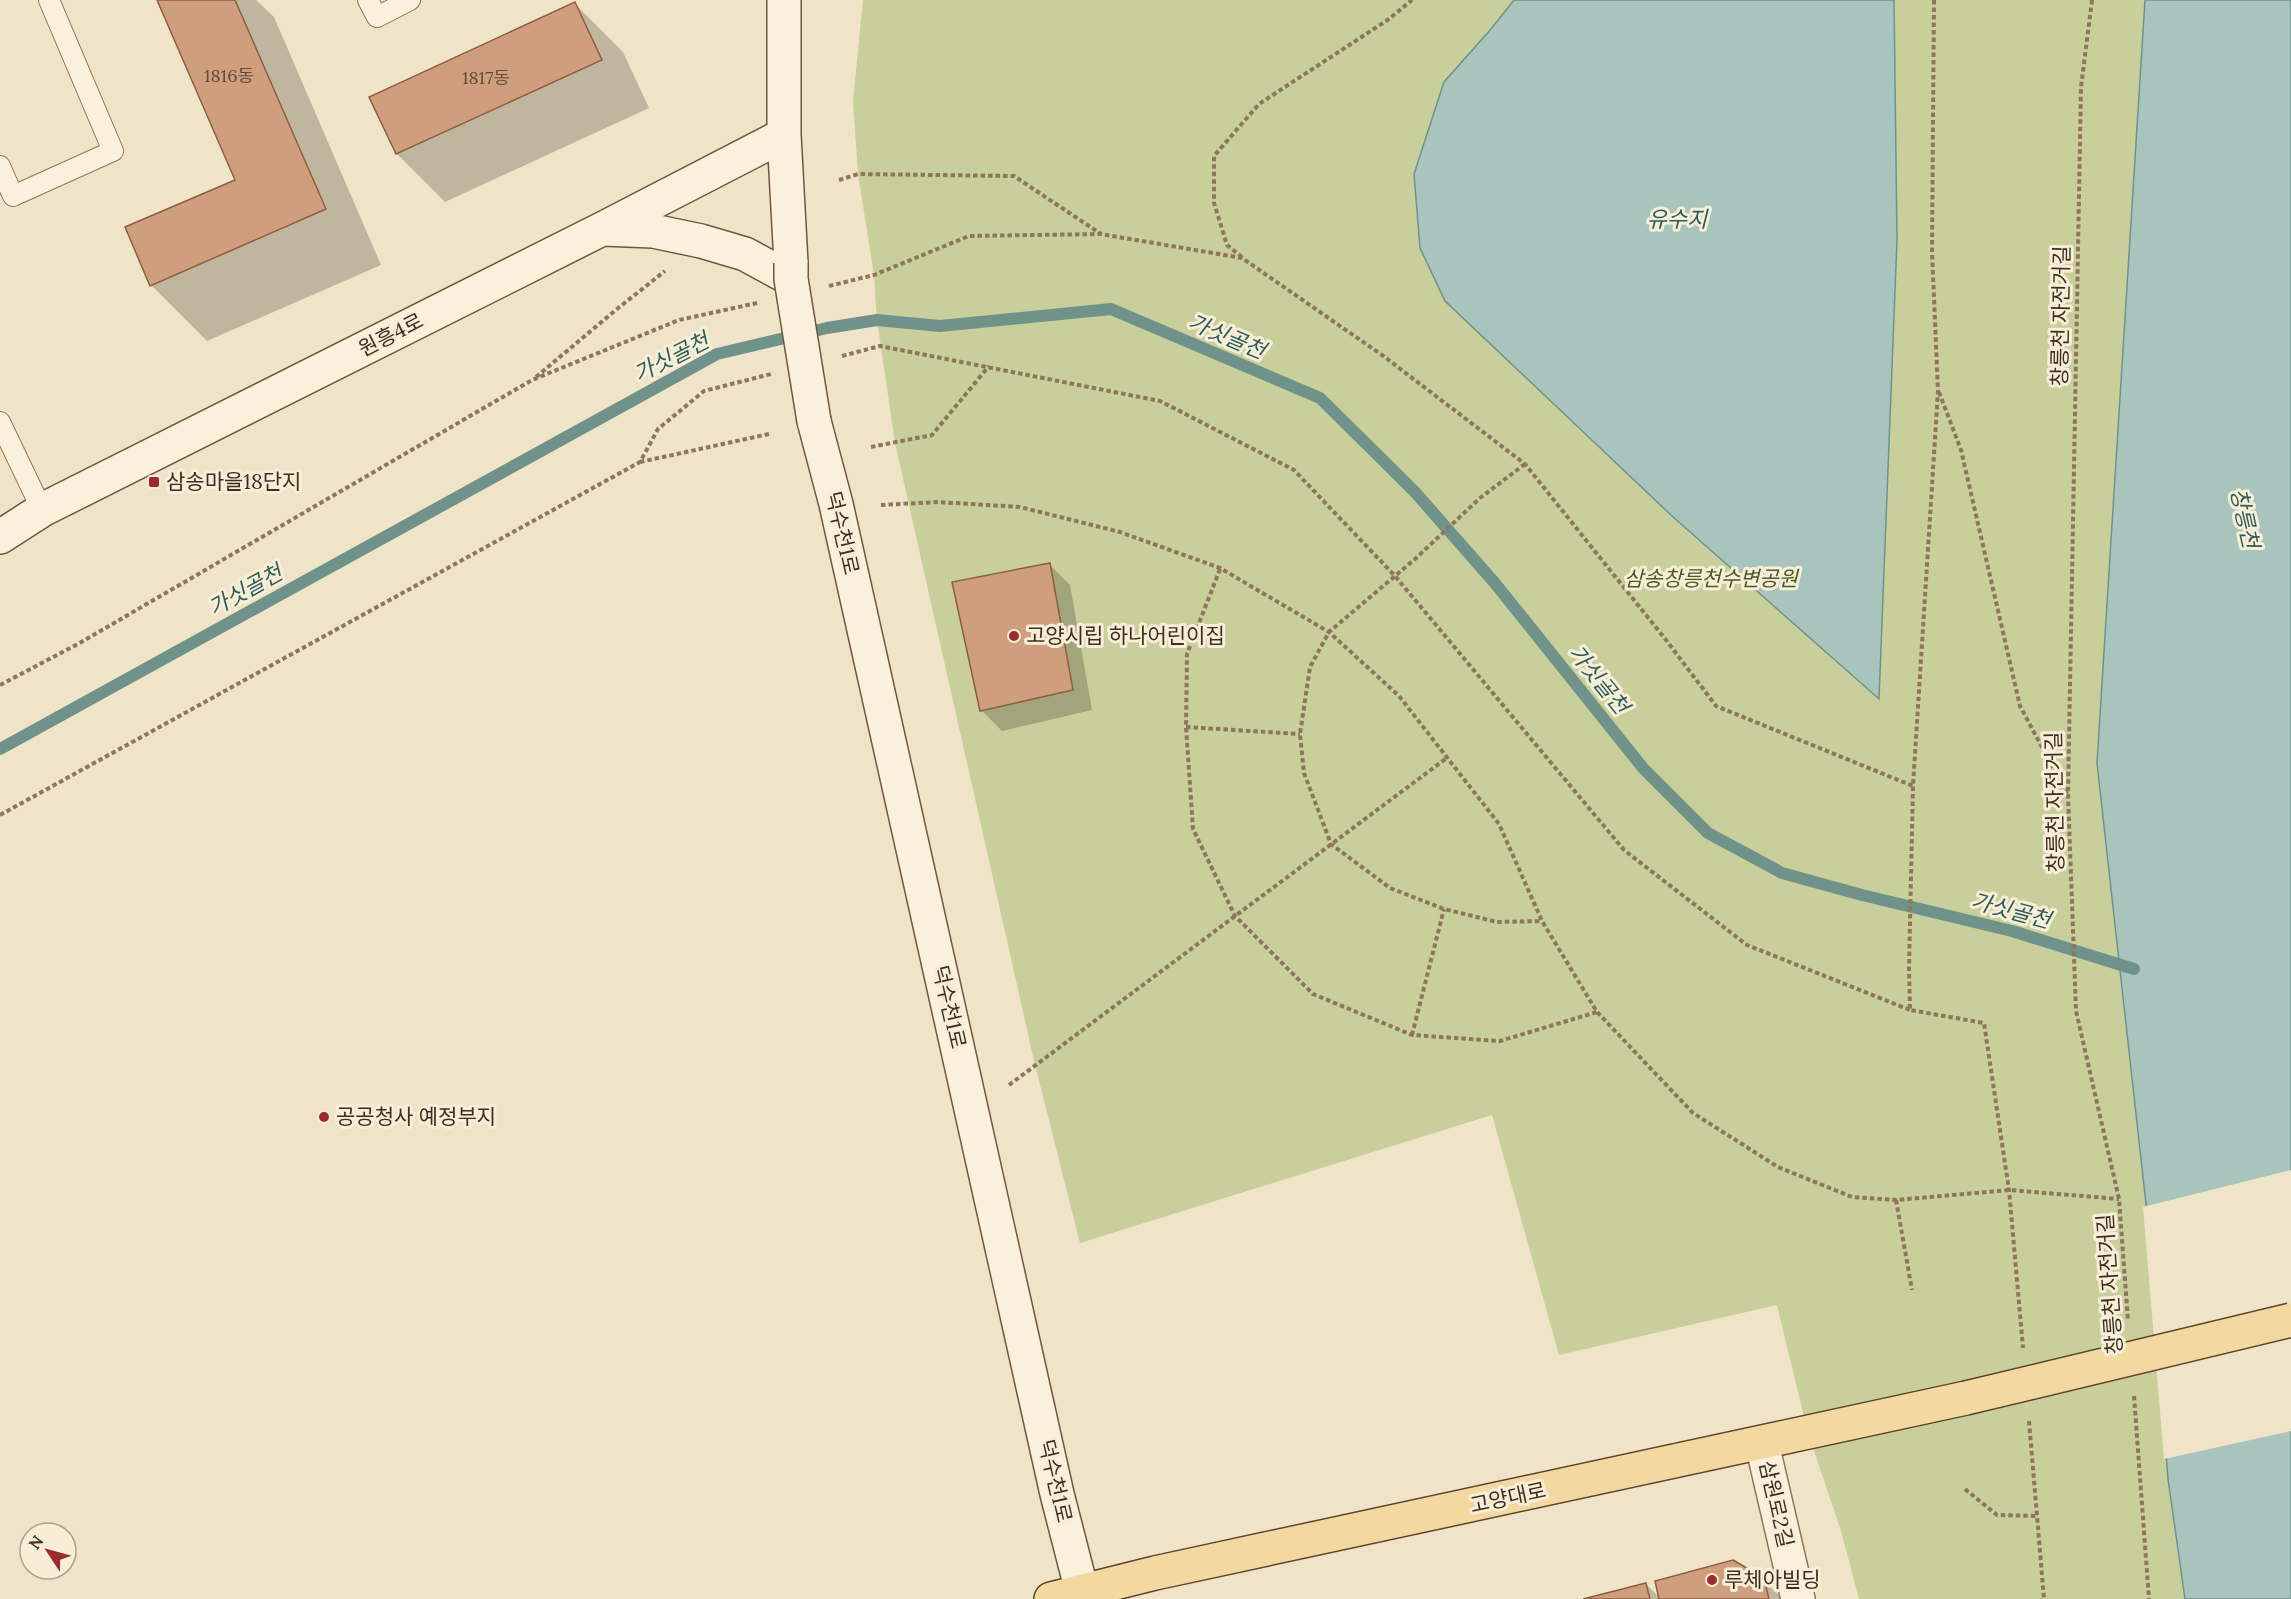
<svg xmlns="http://www.w3.org/2000/svg" width="2291" height="1599" viewBox="0 0 2291 1599" font-family="Lora,'Noto Sans KR',serif">
  <style>
    .green { fill: #c9cf9b }
    .water { fill: #a9c4bc; stroke: #6f938a; stroke-width: 1.5 }
    .pier { fill: #f0e4c8 }
    .shadow { fill: #0003 }
    .lines { fill: none; stroke-linecap: round; stroke-linejoin: round }
    .stream { stroke: #6f938a; stroke-width: 12 }
    .building { fill: #cf9f7d; stroke: #8d5f41; stroke-width: 1.5 }
    .lane-casing { stroke: #8d765c; stroke-width: 22 }
    .street-casing { stroke: #8d765c; stroke-width: 36 }
    .secondary-casing { stroke: #6f573f; stroke-width: 36 }
    .primary-casing { stroke: #5b4430; stroke-width: 36 }
    .path { stroke: #8d765c; stroke-width: 4; stroke-dasharray: 4.5 3; stroke-linecap: butt }
    .lane { stroke: #faf1dc; stroke-width: 20 }
    .street { stroke: #faf1dc; stroke-width: 33 }
    .secondary { stroke: #faf1dc; stroke-width: 33 }
    .primary { stroke: #f3d9a0; stroke-width: 33 }
    .secondary-bridge-casing { stroke: #6f573f; stroke-width: 36; stroke-linecap: butt }
    .primary-bridge-casing { stroke: #5b4430; stroke-width: 36; stroke-linecap: butt }
    .secondary-bridge { stroke: #faf1dc; stroke-width: 33 }
    .primary-bridge { stroke: #f3d9a0; stroke-width: 33 }
    .poi-dot { fill: #9e2a2b; stroke: #f7eed8; stroke-width: 2 }
    .labels { text-anchor: middle; stroke-width: 6; stroke-linejoin: round; paint-order: stroke }
    .number-label { font-size: 18px; fill: #624a37 }
    .street-label { font-size: 21px; fill: #3d2e20; stroke: #f7eed8 }
    .poi-label { font-size: 21px; fill: #3d2e20; stroke: #f7eed8; text-anchor: start }
    .park-label { font-size: 21px; font-style: italic; fill: #4d5a26; stroke: #f7eed8 }
    .water-label { font-size: 22px; font-style: italic; fill: #2f5d5a; stroke: #f7eed8 }
  </style>
  <rect width="100%" height="100%" fill="#f0e4c8"/>
  <path class="green" d="M 863,0 L 2291,0 L 2291,1599 L 1859,1599 L 1841,1531 L 1808,1433 L 1777,1305 L 1559,1355 L 1492,1115 L 1080,1243 L 1035,1065 L 895,443 L 877,320 L 874,275 L 858,174 L 853,101 Z"/>
  <path class="water" d="M 1514,0 L 1894,0 L 1897,240 L 1879,699 L 1672,516 L 1445,301 L 1420,248 L 1414,174 L 1444,82 L 1491,29 Z
    M 2145,0 L 2291,0 L 2291,1599 L 2185,1599 L 2168,1479 L 2146,1204 L 2097,763 Z"/>
  <path class="pier" d="M 2291,1170 L 2291,1431 L 2164,1459 L 2143,1207 Z"/>
  <path class="shadow" d="M 158,0 L 256,0 L 274,17 L 381,265 L 207,341 L 151,285 L 237,181 Z
    M 575,4 L 623,52 L 649,108 L 445,202 L 397,154 Z
    M 1050,565 L 1070,585 L 1092,710 L 1002,731 L 981,710 Z
    M 1763,1580 L 1783,1599 L 1661,1599 Z
    M 1646,1584 L 1661,1599 L 1589,1599 Z"/>
  <g class="lines">
    <path class="stream" d="M 0,749 L 717,354 L 827,328 L 877,320 L 940,326 L 1111,309 L 1320,398 L 1414,491 L 1494,582 L 1643,768 L 1708,833 L 1782,873 L 1862,895 L 2012,931 L 2134,969"/>
  </g>
  <path class="building" d="M 157,0 L 235,0 L 326,209 L 150,286 L 125,227 L 235,180 Z
    M 575,2 L 602,60 L 396,154 L 369,97 Z
    M 1050,563 L 1073,690 L 980,711 L 952,582 Z
    M 1733,1560 L 1764,1578 L 1769,1599 L 1659,1599 L 1655,1581 Z
    M 1646,1583 L 1650,1599 L 1583,1599 Z"/>
  <g class="lines">
    <defs>
      <path id="lane" d="M 368,0 L 377,17 L 410,0
        M 0,166 L 13,196 L 113,151 L 49,0
        M 0,422 L 42,510"/>
      <path id="street" d="M 1762,1444 L 1798,1599"/>
      <path id="secondary" d="M 784,0 L 784,135 L 791,263
        M 603,229 L 653,231 L 701,241 L 745,254 L 791,279
        M 814,421 L 836,504 L 1057,1494 L 1084,1599
        M 0,537 L 42,510 L 602,229 L 784,135"/>
      <path id="primary" d="M 1051,1599 L 1155,1573 L 1966,1398"/>
    </defs>
    <use href="#lane" class="lane-casing"/>
    <use href="#street" class="street-casing"/>
    <use href="#secondary" class="secondary-casing"/>
    <use href="#primary" class="primary-casing"/>
    <path class="path" d="M 1934,0 L 1932,251 L 1938,391 L 1913,786 L 1909,968 L 1910,1010 L 1984,1023 L 2009,1190 L 2023,1348
      M 2092,0 L 2081,87 L 2068,794 L 2076,1011 L 2119,1199 L 2128,1320
      M 839,180 L 858,174 L 1014,176 L 1101,234
      M 1242,257 L 1227,245 L 1214,203 L 1214,156 L 1259,104 L 1389,19 L 1412,0
      M 829,286 L 874,275 L 969,236 L 1101,234 L 1242,258 L 1382,355 L 1525,464 L 1666,640 L 1716,706 L 1913,786
      M 842,356 L 880,346 L 1160,401 L 1294,470 L 1395,576 L 1624,850 L 1747,945 L 1910,1010
      M 536,377 L 617,309 L 665,271
      M 1939,392 L 1961,450 L 2020,706 L 2067,794
      M 871,447 L 932,435 L 989,366
      M 640,462 L 769,434
      M 1525,464 L 1480,498 L 1415,559 L 1329,632 L 1310,667 L 1300,734 L 1304,773 L 1331,844 L 1390,888 L 1444,909 L 1497,922 L 1542,921
      M 881,505 L 938,502 L 1020,507 L 1120,532 L 1220,568 L 1329,632 L 1399,696 L 1499,824 L 1542,921 L 1597,1012 L 1693,1113 L 1778,1167 L 1852,1197 L 1896,1200 L 2009,1190 L 2119,1199
      M 1220,569 L 1187,654 L 1186,727 L 1193,829 L 1235,916 L 1313,994 L 1412,1035 L 1500,1041 L 1597,1012
      M 0,685 L 78,644 L 532,380 L 679,320 L 757,303
      M 1186,727 L 1300,734
      M 0,815 L 640,462 L 658,429 L 704,391 L 771,374
      M 1412,1035 L 1444,909
      M 1009,1085 L 1448,757
      M 1896,1200 L 1912,1290
      M 2134,1396 L 2149,1599
      M 2029,1421 L 2044,1599
      M 1965,1489 L 1997,1515 L 2037,1516"/>
    <use href="#lane" class="lane"/>
    <use href="#street" class="street"/>
    <use href="#secondary" class="secondary"/>
    <use href="#primary" class="primary"/>
    <defs>
      <path id="secondary-bridge" d="M 791,263 L 791,279 L 814,421"/>
      <path id="primary-bridge" d="M 1966,1398 L 2291,1320"/>
    </defs>
    <use href="#secondary-bridge" class="secondary-bridge-casing"/>
    <use href="#primary-bridge" class="primary-bridge-casing"/>
    <use href="#secondary-bridge" class="secondary-bridge"/>
    <use href="#primary-bridge" class="primary-bridge"/>
  </g>
  <g class="poi-dot">
    <rect x="148" y="476" width="12" height="12" rx="3"/>
    <circle cx="1014" cy="636" r="6"/>
    <circle cx="324" cy="1117" r="6"/>
    <circle cx="1712" cy="1580" r="6"/>
  </g>
  <g class="labels">
    <g class="number-label">
      <text x="229" y="82">1816동</text>
      <text x="486" y="84">1817동</text>
    </g>
    <g class="street-label">
      <text transform="translate(2061 316) rotate(-89)" y="7">창릉천 자전거길</text>
      <text transform="translate(391 335) rotate(-27)" y="7">원흥4로</text>
      <text transform="translate(842 533) rotate(77)" y="7">덕수천1로</text>
      <text transform="translate(2055 802) rotate(-91)" y="7">창릉천 자전거길</text>
      <text transform="translate(949 1007) rotate(77)" y="7">덕수천1로</text>
      <text transform="translate(2110 1284) rotate(-94)" y="7">창릉천 자전거길</text>
      <text transform="translate(1055 1481) rotate(77)" y="7">덕수천1로</text>
      <text transform="translate(1508 1498) rotate(-12)" y="7">고양대로</text>
      <text transform="translate(1776 1504) rotate(77)" y="7">삼원로2길</text>
    </g>
    <g class="poi-label">
      <text x="166" y="489">삼송마을18단지</text>
      <text x="1026" y="643">고양시립 하나어린이집</text>
      <text x="336" y="1124">공공청사 예정부지</text>
      <text x="1724" y="1587">루체아빌딩</text>
    </g>
    <g class="park-label">
      <text x="1711" y="586">삼송창릉천수변공원</text>
    </g>
    <g class="water-label">
      <text x="1677" y="227">유수지</text>
      <text transform="translate(1227 336) rotate(23)" y="8">가싯골천</text>
      <text transform="translate(671 357) rotate(-27)" y="8">가싯골천</text>
      <text transform="translate(2245 518) rotate(77)" y="8">창릉천</text>
      <text transform="translate(245 590) rotate(-29)" y="8">가싯골천</text>
      <text transform="translate(1599 679) rotate(51)" y="8">가싯골천</text>
      <text transform="translate(2011 910) rotate(15)" y="8">가싯골천</text>
    </g>
  </g>
  <g transform="translate(48 1551) rotate(306)"><circle r="28" fill="#f7eed8" stroke="#ada18e" stroke-width="1.5"/>
  <path d="M0-4.5L10 22L0 15L-10 22Z" fill="#9e2a2b"/>
  <text y="-9" font-size="16" font-weight="bold" text-anchor="middle" fill="#3d2e20">N</text>
  </g>
</svg>
